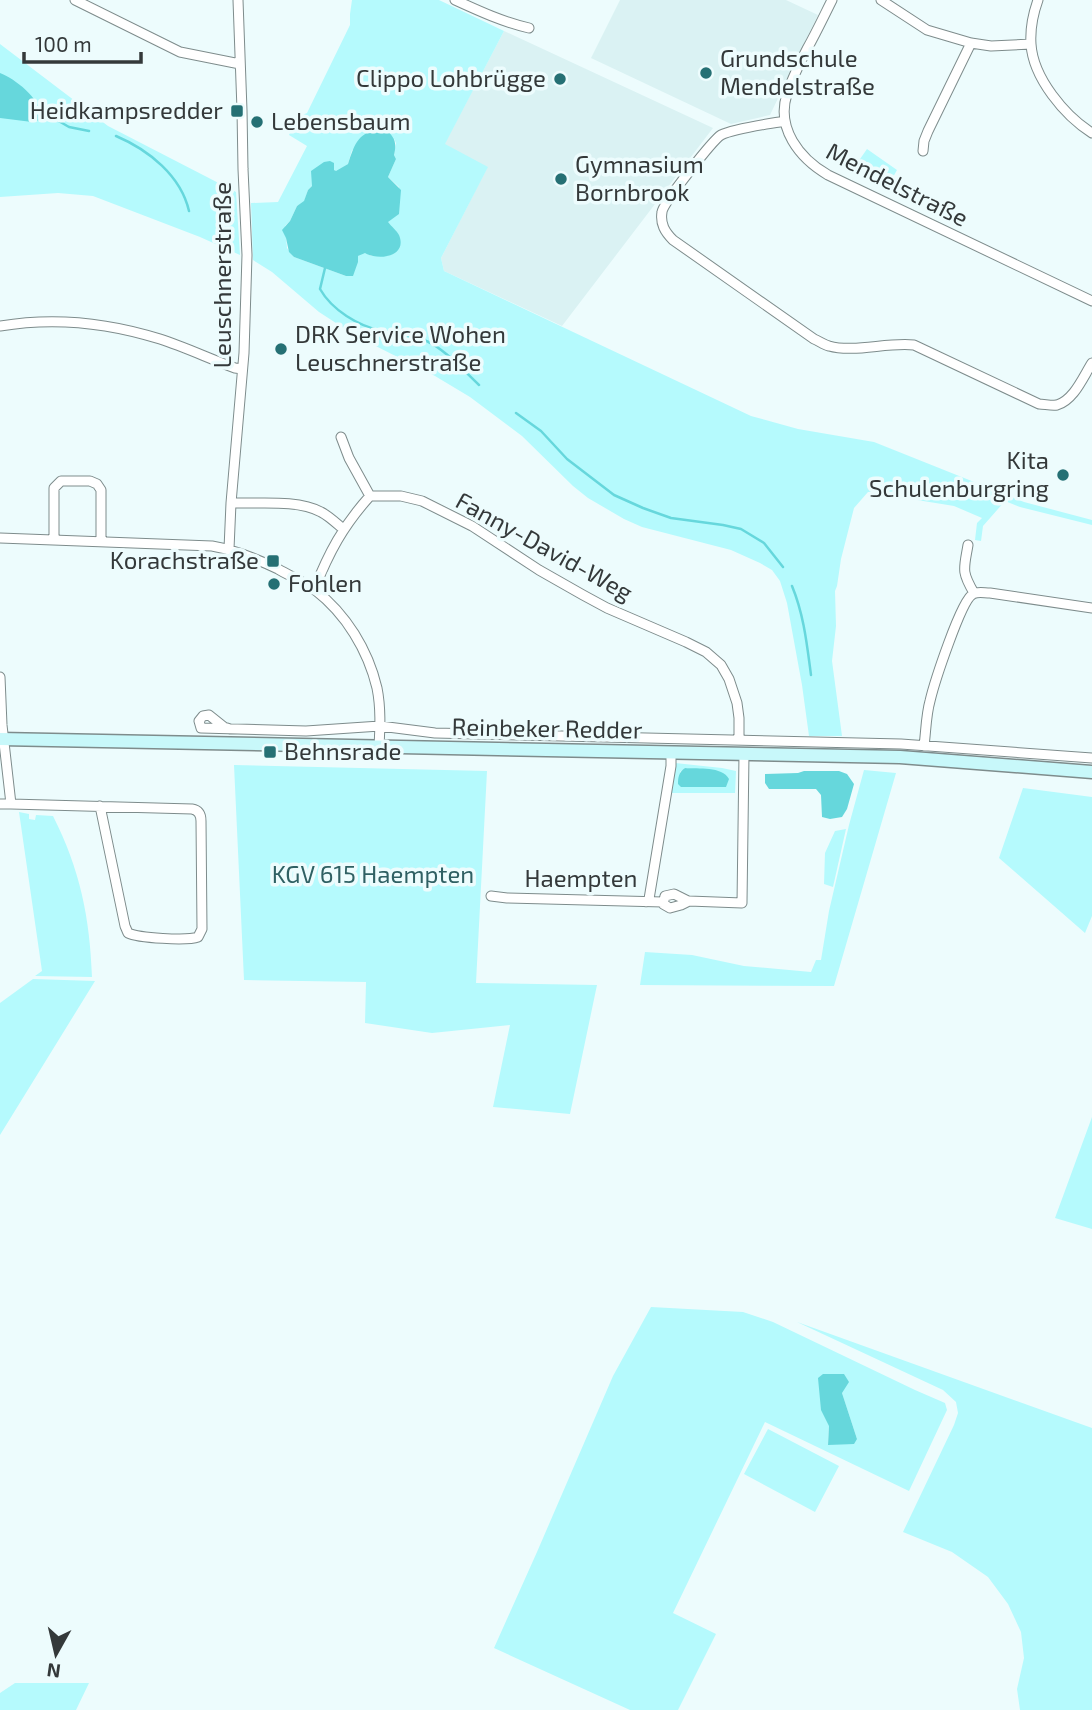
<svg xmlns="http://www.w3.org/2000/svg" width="1092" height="1710" viewBox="0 0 1092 1710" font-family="'Exo 2',sans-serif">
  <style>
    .built { fill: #daf2f3 }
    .green { fill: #b5fafd; fill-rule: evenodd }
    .water { fill: #66d7dc }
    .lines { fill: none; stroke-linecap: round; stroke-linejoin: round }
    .stream { stroke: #66d7dc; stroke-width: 2.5 }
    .minor-casing { stroke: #7e8c8c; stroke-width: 11 }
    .secondary-casing { stroke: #7e8c8c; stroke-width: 15 }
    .minor { stroke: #fff; stroke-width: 9 }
    .secondary { stroke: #c8f8fa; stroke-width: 12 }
    .poi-dot { fill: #257074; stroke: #edfcfd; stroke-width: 2.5 }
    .labels { text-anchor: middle; stroke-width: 7; stroke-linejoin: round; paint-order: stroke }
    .poi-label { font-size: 24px; fill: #34393a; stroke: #edfcfd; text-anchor: start }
    .street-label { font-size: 24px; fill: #34393a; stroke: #edfcfd }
    .park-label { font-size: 24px; fill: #2f6063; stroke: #edfcfd }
  </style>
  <rect width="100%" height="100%" fill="#edfcfd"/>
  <path class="built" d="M 620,0 L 786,0 L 818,15 L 770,115 L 731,124 L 591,58 Z
    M 504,31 L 713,128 L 562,326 L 444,271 L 441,258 L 487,168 L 444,145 Z"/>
  <path class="green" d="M 352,0 L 439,0 L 504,31 L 445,144 L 488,167 L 441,258 L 444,271 L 751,416 L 798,429 L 874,442 L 1024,502 L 1092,520 L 1092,525 L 1020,507 L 1005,501 L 983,526 L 981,541 L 975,540 L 977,523 L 982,518 L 954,506 L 868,492 L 854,508 L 841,559 L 837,586 L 835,591 L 836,626 L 832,661 L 842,736 L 809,736 L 802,685 L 787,603 L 780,581 L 772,570 L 760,563 L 731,550 L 642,527 L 624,519 L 588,498 L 573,486 L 522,436 L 470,397 L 435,376 L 356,336 L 319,312 L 272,272 L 253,260 L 251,203 L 278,202 L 307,146 L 289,135 L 297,117 L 307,113 L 350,25 L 350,14 ZM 394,139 L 396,143 L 394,155 L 396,159 L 388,177 L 399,187 L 388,222 L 388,256 L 371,256 L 365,252 L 358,256 L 346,276 L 294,257 L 287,248 L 285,226 L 290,221 L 297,206 L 304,202 L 308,190 L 312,186 L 334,170 L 336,172 L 348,164 L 352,150 Z
    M 0,44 L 108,126 L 236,192 L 240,255 L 200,237 L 93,196 L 58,193 L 0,197 Z
    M 867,149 L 897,170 L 887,188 L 851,172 Z
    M 675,763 L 722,768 L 736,771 L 735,793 L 669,793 L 673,788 ZM 685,768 L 695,769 L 726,787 L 681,787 L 680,772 Z
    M 234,765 L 487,771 L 476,983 L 597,985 L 570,1114 L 493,1107 L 510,1025 L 432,1033 L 365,1023 L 366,982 L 244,980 Z
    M 864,770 L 896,773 L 834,986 L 640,985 L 645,952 L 692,955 L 744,966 L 811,972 L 816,960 L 821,960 L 829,911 L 849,825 Z
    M 1023,788 L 1092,797 L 1092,916 L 1085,933 L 999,858 Z
    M 19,812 L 29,814 L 29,819 L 35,820 L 36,815 L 53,816 C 80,869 90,918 92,977 L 35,976 L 42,971 Z
    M 846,829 L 833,887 L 824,884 L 825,853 L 835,831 Z
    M 33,979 L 95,981 L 0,1135 L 0,1003 Z
    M 1092,1117 L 1092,1229 L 1055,1218 Z
    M 651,1307 L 743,1312 L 773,1322 L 915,1390 L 945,1403 L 947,1410 L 909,1491 L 765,1422 L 673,1613 L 716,1634 L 678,1710 L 630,1710 L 494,1648 L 537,1552 L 613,1376 ZM 844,1374 L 842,1393 L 857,1439 L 828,1445 L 829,1426 Z
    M 797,1322 L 1092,1428 L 1092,1710 L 1020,1710 L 1017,1689 L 1024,1658 L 1021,1632 L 1008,1604 L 988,1577 L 952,1552 L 903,1532 L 954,1425 L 958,1413 L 956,1402 L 943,1390 Z
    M 768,1429 L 839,1466 L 815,1512 L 744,1474 Z
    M 15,1683 L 89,1683 L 76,1710 L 0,1710 L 0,1693 Z"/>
  <path class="water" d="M 0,73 C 16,79 45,102 40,120 L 32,122 L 0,118 Z
    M 384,129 C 395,136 397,143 394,155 L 396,159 L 388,177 L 401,190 L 399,214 L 388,222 C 391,226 397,231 399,235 C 408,257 378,261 365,253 L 358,256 L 358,262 L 353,276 L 346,276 L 294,257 L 289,252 L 286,238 L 282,230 L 290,221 L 297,206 L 304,201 L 308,190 L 312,186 L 311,171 L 324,162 L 330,161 L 334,163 L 334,170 L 336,171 L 348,164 C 355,143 358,131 384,129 Z
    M 685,768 C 698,769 722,766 729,779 L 726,787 L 681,787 L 678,784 C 678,777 679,772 685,768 Z
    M 804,771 L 839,771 L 847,774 L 854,784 L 847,809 L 842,817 L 830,819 L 822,817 L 821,795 L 816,789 L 769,789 L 765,783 L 765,774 L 798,773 Z
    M 823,1374 L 844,1374 L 849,1382 L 842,1393 L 857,1439 L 854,1444 L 828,1445 L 829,1426 L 821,1410 L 818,1378 Z"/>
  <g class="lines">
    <path class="stream" d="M 38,109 L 69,127 L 89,131
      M 116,136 C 149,150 181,176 189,211
      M 325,268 L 320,289 C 332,310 358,326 382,331 C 395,334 411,336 424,340 C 443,347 464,371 479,385
      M 516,413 L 541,431 L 567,459 L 614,495 L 643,508 L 671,518 L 723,525 L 741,529 L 764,543 L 783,567
      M 792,586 C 804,615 807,645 811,675"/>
    <defs>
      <path id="minor" d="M 75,0 L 180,52 L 240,64
        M 455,0 C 479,11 503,22 529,28
        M 832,0 C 824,16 816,33 807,49 C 800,63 792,78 787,94 C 776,128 799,158 828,175 L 1092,301
        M 881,0 L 927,30 L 971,43 L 991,46 L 1031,44
        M 1038,0 C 1033,14 1030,29 1031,44 C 1033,78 1065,116 1092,133
        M 785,121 C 769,124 735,128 721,135 C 713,140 663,203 662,212 C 660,224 665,232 673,240 L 814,339 C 819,341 824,345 829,346 C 854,353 887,342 914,345 L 1039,404 C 1044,404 1052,406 1057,405 C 1074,400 1083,377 1092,363
        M 923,151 L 924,141 L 928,131 L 971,43
        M 0,326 C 53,317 109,323 160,339 C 185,347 210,359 235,368 L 242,369
        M 341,437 L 349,458 L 370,496
        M 231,503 C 257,504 298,499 321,512 C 329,516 336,523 343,529
        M 0,538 L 212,546 C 235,550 257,559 278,569 C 290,576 304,582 315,590 C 346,614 368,650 377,688 C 381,708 380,728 379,747
        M 54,540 L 54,488 L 61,481 L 90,481 L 97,484 L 101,490 L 101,541
        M 968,545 C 964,569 961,571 974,593
        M 229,549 L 231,503 L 244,353 L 247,255 L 243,169 L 242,110 L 238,0
        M 314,590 C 329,552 343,526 370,496 L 401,496 L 422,501 L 472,526 L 539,570 L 583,595 L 607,608 L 686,642 L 706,652 L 721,665 L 729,679 L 737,703 L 739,718 L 739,740
        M 0,677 L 2,725 L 11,804 L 0,804
        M 230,729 L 224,727 L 209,715 L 203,716 L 199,721 L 201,728 L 306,731 L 380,726 L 435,733 L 901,744 L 1092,758
        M 924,746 C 926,731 926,715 930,701 C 934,684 961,600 973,594 C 978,591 984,593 990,593 L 1092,608
        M 11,804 L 192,809 C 198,810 201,814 201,821 L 202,929 L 198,937 C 187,941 138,938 128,933 L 125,926 L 100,806
        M 491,896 L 507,898 L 663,902
        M 689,901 L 681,905 L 670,908 L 663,904 L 665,896 L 674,894 L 688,901 L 689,901 L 742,903 L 744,754
        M 646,902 L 649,899 L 650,893 L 671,766 L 671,752"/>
      <path id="secondary" d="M 0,739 L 900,757 L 1092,772"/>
    </defs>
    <use href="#minor" class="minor-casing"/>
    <use href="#secondary" class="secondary-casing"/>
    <use href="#minor" class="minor"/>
    <use href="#secondary" class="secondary"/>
  </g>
  <g class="poi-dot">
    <circle cx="706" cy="73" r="7"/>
    <circle cx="560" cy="79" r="7"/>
    <rect x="230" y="104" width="14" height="14" rx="3.5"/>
    <circle cx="257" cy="122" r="7"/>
    <circle cx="561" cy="179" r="7"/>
    <circle cx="281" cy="349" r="7"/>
    <circle cx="1063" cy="475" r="7"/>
    <rect x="266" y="554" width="14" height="14" rx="3.5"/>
    <circle cx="274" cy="584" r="7"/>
    <rect x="263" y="745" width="14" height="14" rx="3.5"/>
  </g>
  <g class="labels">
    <g class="poi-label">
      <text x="720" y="67">Grundschule<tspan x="720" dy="28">Mendelstraße</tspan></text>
      <text x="546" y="87" text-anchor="end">Clippo Lohbrügge</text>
      <text x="223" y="119" text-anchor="end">Heidkampsredder</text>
      <text x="271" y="130">Lebensbaum</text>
      <text x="575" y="173">Gymnasium<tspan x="575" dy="28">Bornbrook</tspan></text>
      <text x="295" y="343">DRK Service Wohen<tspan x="295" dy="28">Leuschnerstraße</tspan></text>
      <text x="1049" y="469" text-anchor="end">Kita<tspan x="1049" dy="28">Schulenburgring</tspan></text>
      <text x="259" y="569" text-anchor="end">Korachstraße</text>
      <text x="288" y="592">Fohlen</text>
      <text x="284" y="760">Behnsrade</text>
    </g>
    <g class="street-label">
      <text transform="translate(897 185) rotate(27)" y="8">Mendelstraße</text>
      <text transform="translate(223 275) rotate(-90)" y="8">Leuschnerstraße</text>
      <text transform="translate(544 547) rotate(29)" y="8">Fanny-David-Weg</text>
      <text transform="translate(547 729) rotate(1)" y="8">Reinbeker Redder</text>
      <text x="581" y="887">Haempten</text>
    </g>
    <g class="park-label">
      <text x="373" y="883">KGV 615 Haempten</text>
    </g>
  </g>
  <g transform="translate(56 1654) rotate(188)" stroke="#edfcfd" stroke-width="5" paint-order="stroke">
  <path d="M0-5L12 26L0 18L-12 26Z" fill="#34393a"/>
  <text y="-10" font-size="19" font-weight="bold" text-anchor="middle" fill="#34393a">N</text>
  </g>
  <path d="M24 52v10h117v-10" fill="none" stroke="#34393a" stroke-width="3.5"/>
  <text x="35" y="52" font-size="21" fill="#34393a" stroke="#edfcfd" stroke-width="5" paint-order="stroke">100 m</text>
</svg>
